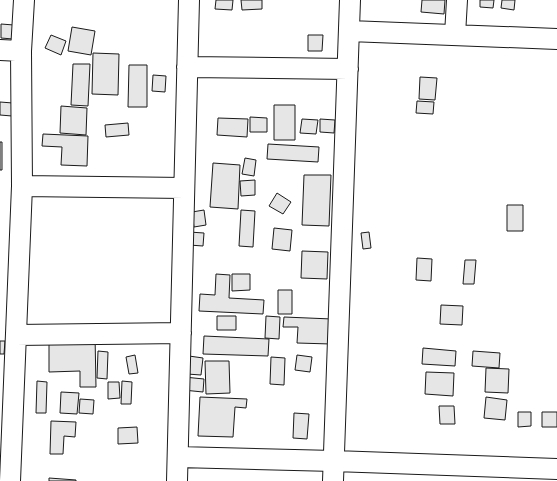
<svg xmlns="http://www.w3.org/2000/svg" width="557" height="481" viewBox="0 0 557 481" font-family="'Space Grotesk',sans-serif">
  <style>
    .building { fill: #e6e6e6; stroke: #1a1a1a }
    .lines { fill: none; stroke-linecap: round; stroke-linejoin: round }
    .street-casing { stroke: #1a1a1a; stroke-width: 22 }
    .street { stroke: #fff; stroke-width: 20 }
  </style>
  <rect width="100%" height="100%" fill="#fff"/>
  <path class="building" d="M 216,0 L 233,0 L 232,10 L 215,9 Z
    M 241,0 L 262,0 L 262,9 L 242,10 Z
    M 422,0 L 445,0 L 444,14 L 421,12 Z
    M 480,0 L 494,0 L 493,8 L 480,7 Z
    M 502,0 L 515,0 L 514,10 L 501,8 Z
    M 1,24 L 14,25 L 13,39 L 1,38 Z
    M 72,27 L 95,31 L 91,55 L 68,51 Z
    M 51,35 L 66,41 L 61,55 L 45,48 Z
    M 308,35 L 323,35 L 322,51 L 308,51 Z
    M 93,53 L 119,54 L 118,95 L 92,94 Z
    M 73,64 L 90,64 L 88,106 L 71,105 Z
    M 129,65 L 147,65 L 147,107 L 128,107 Z
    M 153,75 L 166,76 L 165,92 L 152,91 Z
    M 420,77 L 437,78 L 435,100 L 419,99 Z
    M 417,101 L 434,102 L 433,114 L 416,113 Z
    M 0,102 L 13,103 L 12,116 L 0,115 Z
    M 274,105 L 295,105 L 295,140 L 274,140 Z
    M 61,106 L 87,108 L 86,135 L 60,133 Z
    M 250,117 L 267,118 L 267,132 L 250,132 Z
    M 218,118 L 248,119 L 247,137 L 217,135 Z
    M 302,119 L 318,120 L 316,134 L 300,133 Z
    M 320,119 L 335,120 L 334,133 L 320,132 Z
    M 128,123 L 129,135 L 106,137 L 105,125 Z
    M 43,134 L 88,136 L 87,166 L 61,165 L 62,147 L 42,146 Z
    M 0,142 L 2,142 L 2,170 L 0,170 Z
    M 268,144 L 319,147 L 318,162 L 267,159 Z
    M 245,158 L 256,160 L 254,176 L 242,174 Z
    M 213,163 L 240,165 L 238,209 L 210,207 Z
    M 304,175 L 331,175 L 329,226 L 302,225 Z
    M 255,180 L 255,195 L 241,196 L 240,181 Z
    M 277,193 L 291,202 L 283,214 L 269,206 Z
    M 507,205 L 523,205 L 523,231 L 507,231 Z
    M 204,210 L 206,225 L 194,227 L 192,212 Z
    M 241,210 L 255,211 L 253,247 L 239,246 Z
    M 274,228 L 292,230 L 290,251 L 272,249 Z
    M 189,232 L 204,233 L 203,246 L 189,245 Z
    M 369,232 L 371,248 L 363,249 L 361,233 Z
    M 302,251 L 328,252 L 327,279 L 301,278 Z
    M 417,258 L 432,259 L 431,281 L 416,280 Z
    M 465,260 L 476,260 L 474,284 L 463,284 Z
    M 216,274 L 230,275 L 229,298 L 264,300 L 263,314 L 199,311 L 200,294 L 215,295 Z
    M 232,274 L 250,274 L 250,290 L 232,291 Z
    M 278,290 L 292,290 L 292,314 L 278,314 Z
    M 441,305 L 463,306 L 462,325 L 440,324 Z
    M 217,316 L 236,316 L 236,330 L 217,330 Z
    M 266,316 L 280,317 L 279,339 L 265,338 Z
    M 284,317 L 332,319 L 331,344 L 297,343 L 298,327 L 283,327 Z
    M 95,335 L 96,387 L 80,387 L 80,371 L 49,372 L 49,336 Z
    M 204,336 L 269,339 L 268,356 L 203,354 Z
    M 0,341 L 5,341 L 4,354 L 0,354 Z
    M 423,348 L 456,351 L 455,366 L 422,364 Z
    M 98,351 L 108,352 L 107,379 L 97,378 Z
    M 473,351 L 500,353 L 499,368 L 472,366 Z
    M 135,355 L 138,373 L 129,374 L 126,357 Z
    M 297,355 L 312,357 L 310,372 L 295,370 Z
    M 189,356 L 203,358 L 201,375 L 187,374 Z
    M 271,357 L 285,358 L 284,385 L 270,384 Z
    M 205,361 L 229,361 L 230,393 L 206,394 Z
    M 486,368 L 509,369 L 508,393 L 485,392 Z
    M 426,372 L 454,373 L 453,396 L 425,394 Z
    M 184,377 L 204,379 L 203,392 L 183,390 Z
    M 37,381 L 47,382 L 46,413 L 36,413 Z
    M 122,381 L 132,382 L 131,404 L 121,404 Z
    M 108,382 L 119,382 L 120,398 L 108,399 Z
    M 61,392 L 79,393 L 77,414 L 60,413 Z
    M 200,397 L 247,399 L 246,408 L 235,407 L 233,437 L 198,436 Z
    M 486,397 L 507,400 L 505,420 L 484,418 Z
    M 80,399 L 94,400 L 93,414 L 79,413 Z
    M 439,406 L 454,406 L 455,424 L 440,424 Z
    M 518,412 L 531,412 L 531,426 L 518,427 Z
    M 542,412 L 557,412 L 557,427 L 542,427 Z
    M 294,413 L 309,414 L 307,439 L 293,438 Z
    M 51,421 L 76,422 L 75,437 L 64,436 L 63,454 L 50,454 Z
    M 137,427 L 138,443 L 118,444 L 118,428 Z
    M 49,478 L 76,480 L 76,481 L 49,481 Z"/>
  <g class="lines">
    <defs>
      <path id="street" d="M 349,31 L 557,39
        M 455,35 L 457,0
        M 0,50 L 21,51
        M 187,67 L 348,69
        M 22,186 L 184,188
        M 16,335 L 181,333
        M 178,457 L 334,461 L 557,469
        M 10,481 L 22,186 L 21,51 L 24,0
        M 177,481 L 189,0
        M 333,481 L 350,0"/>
    </defs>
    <use href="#street" class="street-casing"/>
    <use href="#street" class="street"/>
  </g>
</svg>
